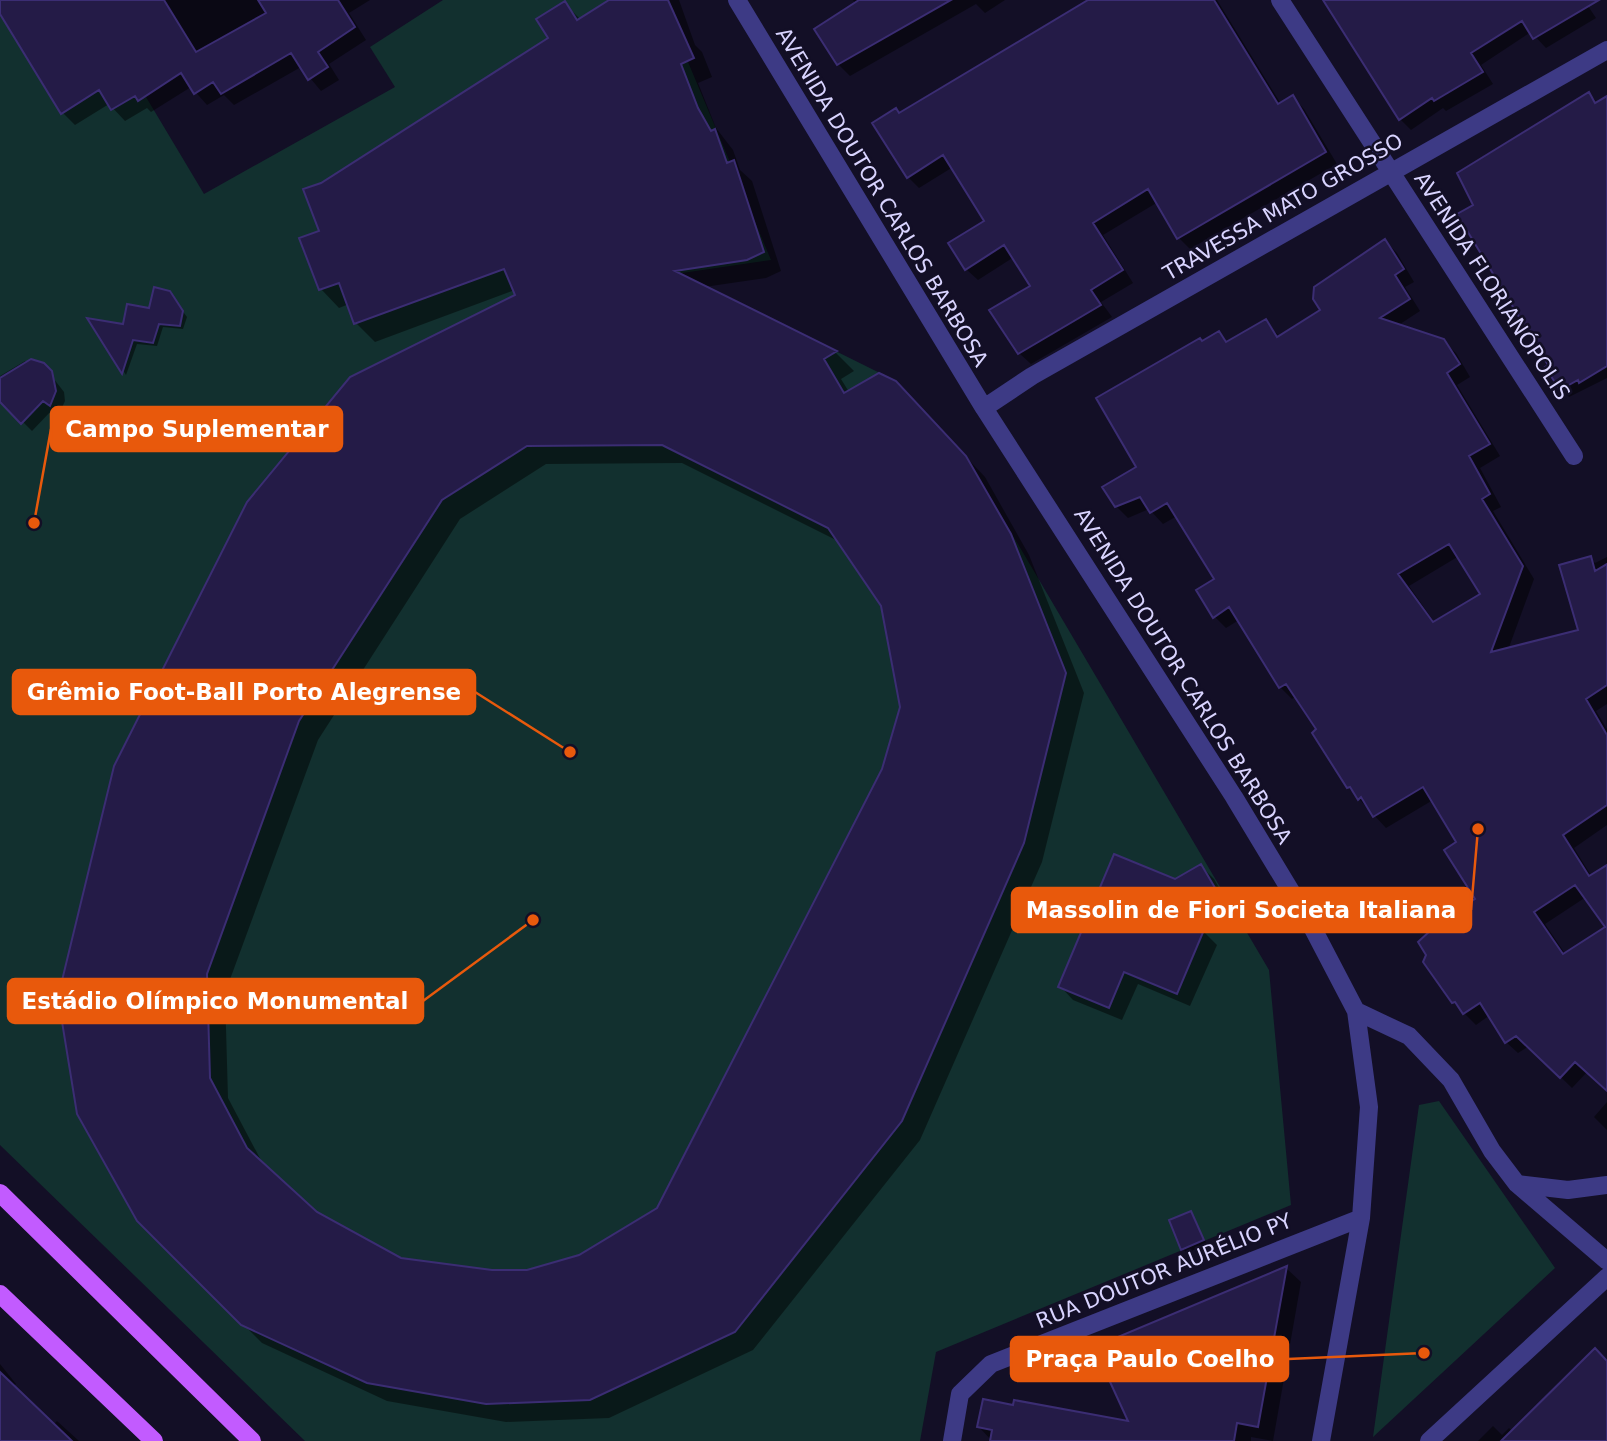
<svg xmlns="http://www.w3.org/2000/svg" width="1607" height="1441" viewBox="0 0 1607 1441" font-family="'DejaVu Sans',sans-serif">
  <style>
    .green { fill: #12302f }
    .shadow { fill: #0007; fill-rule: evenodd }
    .building { fill: #241b47; stroke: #3b2d73; stroke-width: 2; fill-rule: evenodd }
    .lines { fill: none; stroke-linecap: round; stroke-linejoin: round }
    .minor { stroke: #3d3a85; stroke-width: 18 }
    .major { stroke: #c25bff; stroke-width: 18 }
    .labels { text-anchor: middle; stroke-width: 5; stroke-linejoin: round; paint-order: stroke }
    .street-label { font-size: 21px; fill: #d9d4ff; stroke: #130f26 }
    .leader { fill: none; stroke: #e8590c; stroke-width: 2.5 }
    .callout-dot { fill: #e8590c; stroke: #130f26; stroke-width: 2.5 }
    .callout { fill: #e8590c; stroke: #e8590c; stroke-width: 2.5 }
    .callout-label { font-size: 23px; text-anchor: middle; font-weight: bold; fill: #fff }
  </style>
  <rect width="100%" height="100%" fill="#130f26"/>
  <path class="green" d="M 0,0 L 88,0 L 204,194 L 395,87 L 370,47 L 443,0 L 662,0 L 771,260 L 600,285 L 601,294 L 727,297 L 896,381 L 966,456 L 1269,970 L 1291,1205 L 936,1352 L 920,1441 L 305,1441 L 0,1145 Z
    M 1439,1101 L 1555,1268 L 1373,1437 L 1419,1105 Z"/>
  <path class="shadow" d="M 0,0 L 370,0 L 349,13 L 366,40 L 329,64 L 339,80 L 321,91 L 301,67 L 234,105 L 224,95 L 207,105 L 191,87 L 151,112 L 147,108 L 125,121 L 109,104 L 75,125 L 63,113 L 0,11 Z
    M 612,0 L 679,0 L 695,45 L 702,52 L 712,77 L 698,83 L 716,128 L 733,150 L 740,170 L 752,181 L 781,271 L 766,278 L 704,287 L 836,353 L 854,371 L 841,379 L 849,392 L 914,402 L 985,477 L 1029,555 L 1084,693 L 1042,862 L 920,1140 L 753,1350 L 609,1418 L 506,1422 L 387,1401 L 262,1343 L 139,1220 L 79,1113 L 518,296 L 515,290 L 375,342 L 356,323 L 349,304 L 339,308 L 321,289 L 302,239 L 321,232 L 322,184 L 550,39 L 564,3 L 581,20 ZM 682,463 L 840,542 L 883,605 L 902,707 L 883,770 L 658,1210 L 580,1256 L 527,1272 L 492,1272 L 400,1259 L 316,1214 L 264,1166 L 228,1098 L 225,993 L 318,740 L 460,519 L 546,464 Z
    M 853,0 L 1005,0 L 985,13 L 976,4 L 850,76 L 838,64 L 856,4 Z
    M 1092,0 L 1217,0 L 1281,104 L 1293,97 L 1304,109 L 1337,164 L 1190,249 L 1178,237 L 1158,202 L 1103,235 L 1133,283 L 1101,302 L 1112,317 L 1031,364 L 1019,353 L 1032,286 L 1014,257 L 978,280 L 966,269 L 987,222 L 953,167 L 919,188 L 908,177 L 896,110 L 901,114 Z
    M 1325,0 L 1584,0 L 1596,18 L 1546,48 L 1531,32 L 1481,65 L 1493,84 L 1446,111 L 1443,108 L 1411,130 L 1400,119 Z
    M 1589,94 L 1598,103 L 1607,98 L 1607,378 L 1569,397 L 1561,389 L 1475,206 Z
    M 1385,241 L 1397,253 L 1414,282 L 1405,287 L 1420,311 L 1397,326 L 1443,341 L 1456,353 L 1470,377 L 1457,385 L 1500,456 L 1480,468 L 1501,507 L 1493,511 L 1534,579 L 1508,650 L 1580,631 L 1590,558 L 1595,563 L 1607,557 L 1607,704 L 1596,711 L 1607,729 L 1607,825 L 1574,848 L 1592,877 L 1607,867 L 1607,927 L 1586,897 L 1545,924 L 1566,955 L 1607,928 L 1607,1090 L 1587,1072 L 1572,1088 L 1529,1046 L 1518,1053 L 1506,1042 L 1490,1015 L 1476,1025 L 1453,1002 L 1477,899 L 1459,843 L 1433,800 L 1386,828 L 1348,787 L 1318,729 L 1296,696 L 1292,699 L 1280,687 L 1239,620 L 1226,628 L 1214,616 L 1217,580 L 1177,516 L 1163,524 L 1149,509 L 1128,518 L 1116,506 L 1203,343 L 1219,333 L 1228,343 L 1265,321 L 1280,337 L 1322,311 ZM 1459,556 L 1482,594 L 1435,623 L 1409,586 Z
    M 169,293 L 187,317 L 183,329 L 163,327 L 157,346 L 137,344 L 126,375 L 90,320 L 124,326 Z
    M 25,361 L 43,365 L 64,392 L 65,401 L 59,414 L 53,409 L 32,431 L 0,399 L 0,376 Z
    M 1201,866 L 1214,879 L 1233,912 L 1202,930 L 1217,945 L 1190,1006 L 1138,984 L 1122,1020 L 1073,1000 L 1060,986 L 1175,881 Z
    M 1607,1102 L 1607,1130 L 1594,1117 Z
    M 1191,1213 L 1207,1244 L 1187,1253 L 1183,1249 Z
    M 1286,1268 L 1301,1282 L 1273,1441 L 1251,1437 L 1251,1441 L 992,1441 L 979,1427 L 1131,1423 Z
    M 1607,1363 L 1607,1441 L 1478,1441 L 1493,1426 L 1502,1435 L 1509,1428 L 1513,1432 Z
    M 0,1364 L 16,1384 L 13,1387 L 53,1425 L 57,1421 L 79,1441 L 0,1441 Z"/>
  <path class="building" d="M 0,0 L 164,0 L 196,52 L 266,13 L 258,0 L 338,0 L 355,27 L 318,52 L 328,67 L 308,80 L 291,53 L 221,94 L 213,82 L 194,94 L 181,73 L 138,101 L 135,96 L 111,110 L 99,90 L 61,114 L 0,14 Z
    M 609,0 L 668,0 L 694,58 L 681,64 L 698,108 L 711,131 L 715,129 L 727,163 L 734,160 L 764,252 L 747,260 L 675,271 L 837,351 L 824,359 L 844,393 L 879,373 L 896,381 L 966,456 L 1011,534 L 1066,673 L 1024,843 L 902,1121 L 735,1332 L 590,1400 L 486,1404 L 367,1383 L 241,1325 L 137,1221 L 77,1114 L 58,997 L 114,766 L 247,502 L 350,377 L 515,295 L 504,269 L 354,324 L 339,283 L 319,290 L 299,238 L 319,231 L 303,189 L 321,183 L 548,38 L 536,19 L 565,1 L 577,20 ZM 662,445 L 828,528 L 881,606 L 900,707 L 882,769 L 657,1208 L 579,1255 L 527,1270 L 492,1270 L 401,1258 L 317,1212 L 247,1148 L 210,1078 L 207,974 L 299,721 L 442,500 L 527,446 Z
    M 859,0 L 951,0 L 837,65 L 814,29 Z
    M 1088,0 L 1214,0 L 1278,104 L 1293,95 L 1326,152 L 1177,239 L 1148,189 L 1093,223 L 1123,270 L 1091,290 L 1101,305 L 1018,354 L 989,310 L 1030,286 L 1004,245 L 965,270 L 948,243 L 984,221 L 943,155 L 907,178 L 872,123 L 896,108 L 899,113 Z
    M 1323,0 L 1599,0 L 1533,39 L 1522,21 L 1471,53 L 1483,72 L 1434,101 L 1432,98 L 1399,120 Z
    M 1589,92 L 1595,103 L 1607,96 L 1607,366 L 1579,383 L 1578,380 L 1560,390 L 1545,367 L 1548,365 L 1457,214 L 1473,205 L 1457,173 Z
    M 1385,239 L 1404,269 L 1395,275 L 1410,299 L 1380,318 L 1444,339 L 1460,364 L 1447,373 L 1490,444 L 1469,456 L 1490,494 L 1482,499 L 1523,566 L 1491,652 L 1578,630 L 1559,565 L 1591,556 L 1595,571 L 1607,564 L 1607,685 L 1586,699 L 1607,735 L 1607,805 L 1563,835 L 1589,876 L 1607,865 L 1607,1091 L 1575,1062 L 1560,1078 L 1516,1036 L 1505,1043 L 1480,1003 L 1463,1014 L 1455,1002 L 1452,1003 L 1423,962 L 1426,955 L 1418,942 L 1430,931 L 1428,929 L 1475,899 L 1444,850 L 1456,842 L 1423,787 L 1373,817 L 1361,797 L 1358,800 L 1350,787 L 1347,788 L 1312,733 L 1316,729 L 1286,684 L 1279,688 L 1229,607 L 1213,618 L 1196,590 L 1214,579 L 1167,503 L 1150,513 L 1140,497 L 1115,507 L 1102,487 L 1136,467 L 1096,398 L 1200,338 L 1202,341 L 1219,331 L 1226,342 L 1266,319 L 1277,337 L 1320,310 L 1313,299 L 1314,287 ZM 1449,544 L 1480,594 L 1433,622 L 1398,574 ZM 1575,885 L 1605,927 L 1563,954 L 1534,912 Z
    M 154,287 L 170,291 L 183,311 L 180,326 L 159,324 L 153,343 L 133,340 L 122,374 L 87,318 L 123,324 L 127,304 L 149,308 Z
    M 31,359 L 44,363 L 52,371 L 56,391 L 50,406 L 43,401 L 21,424 L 0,402 L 0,378 Z
    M 1114,854 L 1175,879 L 1201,864 L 1221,898 L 1183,920 L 1204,930 L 1177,994 L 1124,972 L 1109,1008 L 1058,987 Z
    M 1191,1211 L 1204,1240 L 1181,1250 L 1169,1220 Z
    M 1287,1266 L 1258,1427 L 1237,1423 L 1234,1441 L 990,1441 L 992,1430 L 977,1427 L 983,1399 L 1013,1405 L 1014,1400 L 1128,1421 L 1094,1347 Z
    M 1595,1348 L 1607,1361 L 1607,1441 L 1501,1441 Z
    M 0,1372 L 72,1441 L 0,1441 Z"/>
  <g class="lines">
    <path class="minor" d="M 737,0 L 984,408 L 1234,797 L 1310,923 L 1356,1011 L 1369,1107 L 1361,1218 L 1321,1441
      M 1280,0 L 1574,456
      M 984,408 L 1032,376 L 1607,50
      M 1356,1011 L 1409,1036 L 1451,1080 L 1492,1151 L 1517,1184 L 1607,1261
      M 1517,1184 L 1568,1190 L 1607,1185
      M 952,1441 L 960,1394 L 991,1364 L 1361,1218
      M 1429,1441 L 1607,1277"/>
    <path class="major" d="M 0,1193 L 252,1441
      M 0,1294 L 154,1441"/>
  </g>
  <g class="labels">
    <g class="street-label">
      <text transform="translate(882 197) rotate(59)" y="7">AVENIDA DOUTOR CARLOS BARBOSA</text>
      <text transform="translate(1283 207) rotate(-30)" y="7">TRAVESSA MATO GROSSO</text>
      <text transform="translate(1492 286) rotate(57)" y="7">AVENIDA FLORIANÓPOLIS</text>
      <text transform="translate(1183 676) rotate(58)" y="7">AVENIDA DOUTOR CARLOS BARBOSA</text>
      <text transform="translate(1164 1271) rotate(-22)" y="7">RUA DOUTOR AURÉLIO PY</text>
    </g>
  </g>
  <path class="leader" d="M34 523L51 429M570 752L475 692M1478 829L1471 910M533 920L423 1001M1424 1353L1288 1359"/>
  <g class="callout-dot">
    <circle cx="34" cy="523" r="7"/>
    <circle cx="570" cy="752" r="7"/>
    <circle cx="1478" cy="829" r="7"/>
    <circle cx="533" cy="920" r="7"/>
    <circle cx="1424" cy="1353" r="7"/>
  </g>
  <g class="callout">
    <rect x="51" y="407" width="291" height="44" rx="7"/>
    <rect x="13" y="670" width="462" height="44" rx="7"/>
    <rect x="1012" y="888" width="459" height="44" rx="7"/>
    <rect x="8" y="979" width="415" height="44" rx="7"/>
    <rect x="1011" y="1337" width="277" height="44" rx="7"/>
  </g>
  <g class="callout-label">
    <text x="197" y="437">Campo Suplementar</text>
    <text x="244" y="700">Grêmio Foot-Ball Porto Alegrense</text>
    <text x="1241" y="918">Massolin de Fiori Societa Italiana</text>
    <text x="215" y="1009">Estádio Olímpico Monumental</text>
    <text x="1150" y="1367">Praça Paulo Coelho</text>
  </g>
</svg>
